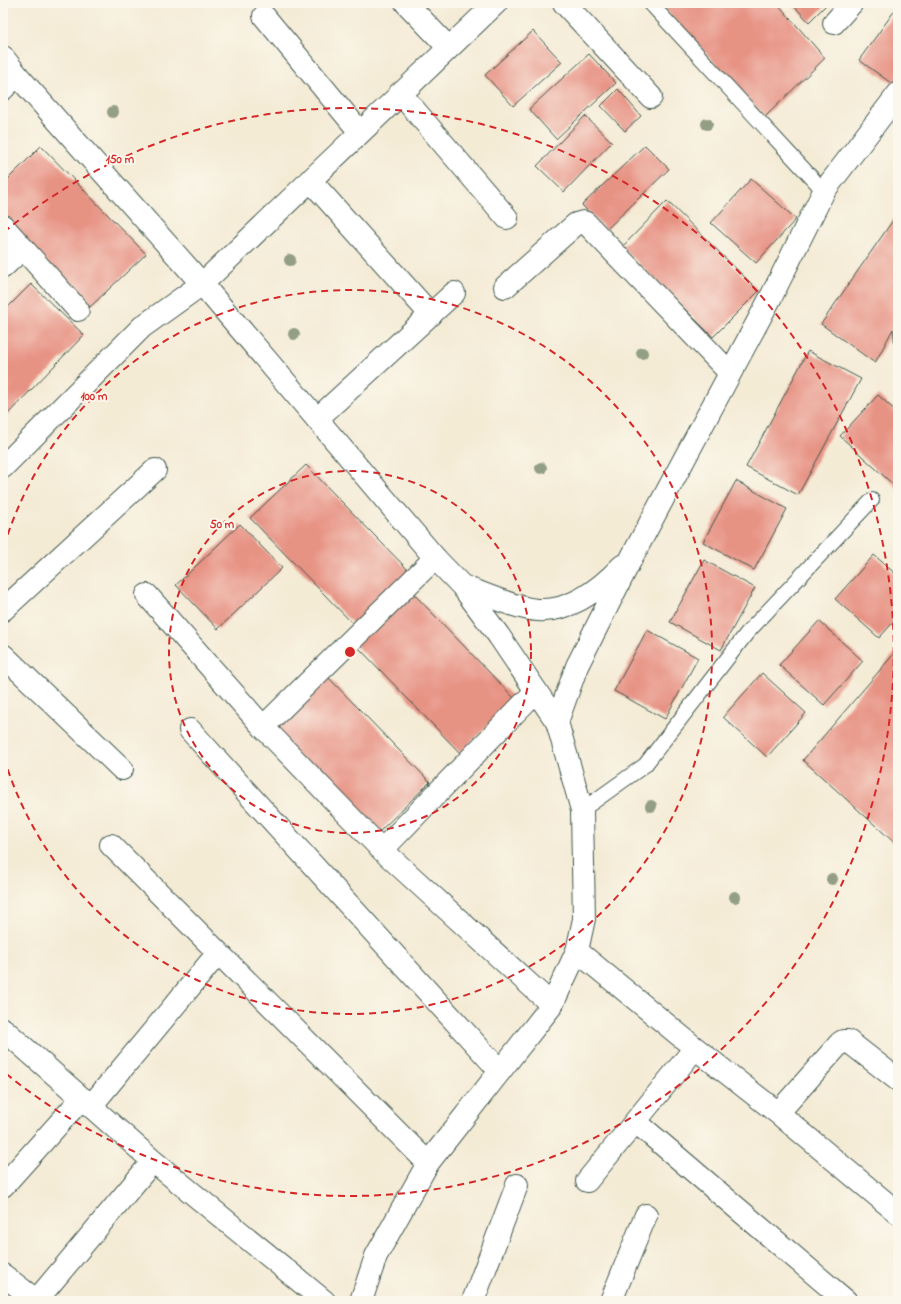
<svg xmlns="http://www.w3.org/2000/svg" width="901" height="1304" viewBox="0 0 901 1304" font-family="'Indie Flower',sans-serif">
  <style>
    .building { fill: #e79384 }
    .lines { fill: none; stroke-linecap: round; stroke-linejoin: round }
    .lane-casing { stroke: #3f574c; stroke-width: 16 }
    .street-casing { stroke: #3f574c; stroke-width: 24 }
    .secondary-casing { stroke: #3f574c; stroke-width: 24 }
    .lane { stroke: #fff; stroke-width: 14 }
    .street { stroke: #fff; stroke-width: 22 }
    .secondary { stroke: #fff; stroke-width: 22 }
    .tree { fill: #939f84 }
    .ring { fill: none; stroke: #d62828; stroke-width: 2; stroke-dasharray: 7 5 }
    .centre { fill: #d62828; stroke: #fbf7ec; stroke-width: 2 }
    .ring-label { font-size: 12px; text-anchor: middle; font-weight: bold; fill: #d62828; stroke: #fbf7ec; stroke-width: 4; stroke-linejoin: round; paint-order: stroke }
  </style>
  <rect width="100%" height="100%" fill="#fbf7ec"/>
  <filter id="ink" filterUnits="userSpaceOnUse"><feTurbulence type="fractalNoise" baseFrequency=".025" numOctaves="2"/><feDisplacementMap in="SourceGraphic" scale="8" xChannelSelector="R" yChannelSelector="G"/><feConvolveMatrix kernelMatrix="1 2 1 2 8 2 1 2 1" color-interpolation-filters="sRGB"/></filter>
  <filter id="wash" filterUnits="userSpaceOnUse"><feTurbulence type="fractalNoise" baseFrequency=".012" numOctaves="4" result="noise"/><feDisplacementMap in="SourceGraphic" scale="16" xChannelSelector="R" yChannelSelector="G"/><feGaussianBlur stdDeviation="0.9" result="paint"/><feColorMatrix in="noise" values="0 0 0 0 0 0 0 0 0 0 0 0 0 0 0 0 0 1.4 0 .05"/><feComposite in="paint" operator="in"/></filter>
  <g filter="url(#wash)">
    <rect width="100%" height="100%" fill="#f4ebd5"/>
    <g id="blocks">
      <path class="building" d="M 659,3 L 777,3 L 825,58 L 765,117 Z
        M 791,3 L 828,3 L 809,22 Z
        M 898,6 L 898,88 L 859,60 Z
        M 533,31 L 562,62 L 513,106 L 485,75 Z
        M 589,54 L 616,83 L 556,139 L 529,109 Z
        M 618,89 L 641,116 L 625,131 L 601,106 Z
        M 585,116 L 612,142 L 564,192 L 537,166 Z
        M 645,145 L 669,169 L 606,230 L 582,205 Z
        M 41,146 L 146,254 L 90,307 L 3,217 L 3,184 Z
        M 751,179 L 796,219 L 756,263 L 711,223 Z
        M 667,201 L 759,291 L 713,337 L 622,247 Z
        M 898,213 L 898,366 L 897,366 L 893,329 L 875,363 L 821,324 Z
        M 31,284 L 84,335 L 3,419 L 3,312 Z
        M 808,351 L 861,379 L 798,495 L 746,467 Z
        M 878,395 L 898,413 L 898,489 L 840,436 Z
        M 306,465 L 410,572 L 355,626 L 250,518 Z
        M 736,481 L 787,509 L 754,570 L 703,542 Z
        M 240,524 L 282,568 L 218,629 L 176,585 Z
        M 874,555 L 898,576 L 898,617 L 879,638 L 835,599 Z
        M 704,560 L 755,588 L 721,650 L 670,622 Z
        M 411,591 L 515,699 L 460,753 L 356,645 Z
        M 819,621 L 863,661 L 824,705 L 779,665 Z
        M 647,630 L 698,658 L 665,719 L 614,691 Z
        M 898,649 L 898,846 L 803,760 Z
        M 762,673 L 806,713 L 767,757 L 723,717 Z
        M 326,675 L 430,782 L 375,836 L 270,728 Z"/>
    </g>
  </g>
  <g filter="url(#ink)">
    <use href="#blocks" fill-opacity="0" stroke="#3f574c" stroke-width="1"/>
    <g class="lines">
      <defs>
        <path id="lane" d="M 650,3 L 824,191
          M 582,810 L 645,765 L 747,633 L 872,500"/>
        <path id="street" d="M 406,3 L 448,47
          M 564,3 L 651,97
          M 264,16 L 360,132
          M 834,23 L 852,3
          M 3,89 L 17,75
          M 400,93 L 507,218
          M 310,180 L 431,315
          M 3,226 L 78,310
          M 3,267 L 23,248
          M 505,287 L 576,224 L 583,222 L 586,223 L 730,373
          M 318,418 L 454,293
          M 3,467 L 142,327 L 202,284 L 496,3
          M 147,595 L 263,727 L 382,850 L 552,1005
          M 3,610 L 155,470
          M 3,655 L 122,769
          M 263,727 L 435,558
          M 190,730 L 500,1071
          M 111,845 L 428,1163
          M 382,850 L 536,691
          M 577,951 L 695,1048 L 778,1113 L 898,1213
          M 3,1029 L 153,1161 L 324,1301
          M 91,1106 L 218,953
          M 778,1113 L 840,1043 L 843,1041 L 848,1041 L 898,1080
          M 636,1122 L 846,1301
          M 587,1181 L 695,1048
          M 3,1186 L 82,1098
          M 3,1275 L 37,1301
          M 36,1301 L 153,1161
          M 473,1301 L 517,1185
          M 611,1301 L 646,1215"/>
        <path id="secondary" d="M 3,57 L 17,75 L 202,284 L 435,558 L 462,586 L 499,636 L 557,722 L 582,810 L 584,919 L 577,951 L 552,1005 L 428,1163 L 376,1256 L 361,1301
          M 462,586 C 482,593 517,609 538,610 C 571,612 601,588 622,566
          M 557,722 L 577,666 L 633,555 L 772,295 L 824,191 L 898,94"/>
      </defs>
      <use href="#lane" class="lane-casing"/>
      <use href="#street" class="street-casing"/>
      <use href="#secondary" class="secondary-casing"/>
      <use href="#lane" class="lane"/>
      <use href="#street" class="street"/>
      <use href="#secondary" class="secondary"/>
    </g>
    <g class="tree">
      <circle cx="113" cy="112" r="6"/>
      <circle cx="707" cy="124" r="6"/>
      <circle cx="290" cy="260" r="6"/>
      <circle cx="294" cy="334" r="6"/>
      <circle cx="642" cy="353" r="6"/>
      <circle cx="541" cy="468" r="6"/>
      <circle cx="651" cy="806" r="6"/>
      <circle cx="832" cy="879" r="6"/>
      <circle cx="735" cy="897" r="6"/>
    </g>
  </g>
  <g class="ring">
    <circle cx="350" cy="652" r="181"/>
    <path d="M4 546A362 362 0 1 1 4 758"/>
    <path d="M4 232A544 544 0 1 1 4 1072"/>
  </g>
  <circle cx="350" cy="652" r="6" class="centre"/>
  <g class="ring-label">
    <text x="120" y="163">150 m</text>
    <text x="94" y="400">100 m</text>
    <text x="222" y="528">50 m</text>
  </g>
  <rect width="901" height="1304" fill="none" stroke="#fbf7ec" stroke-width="16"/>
</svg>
